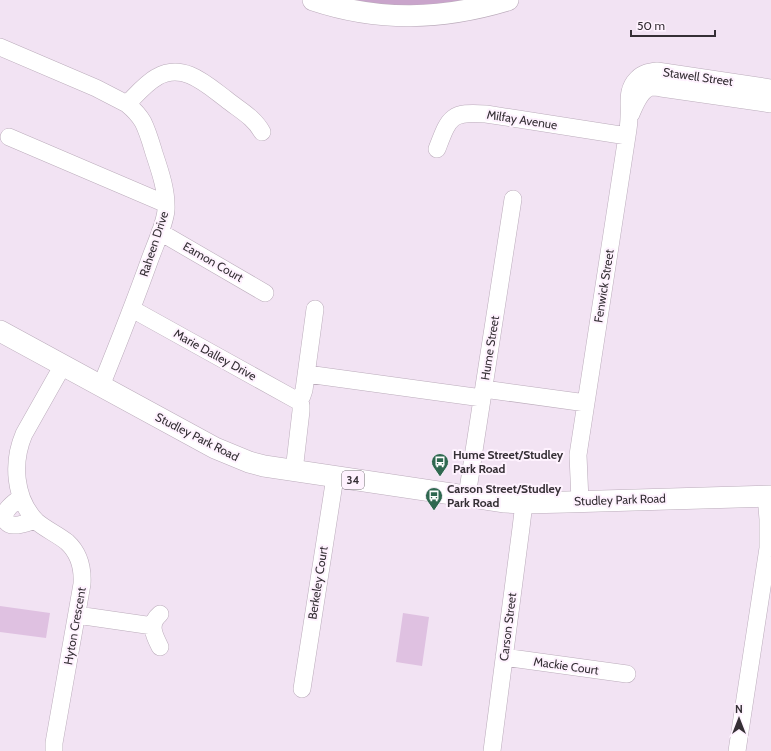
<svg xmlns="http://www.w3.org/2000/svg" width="771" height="751" viewBox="0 0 771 751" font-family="Cabin,sans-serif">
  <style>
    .green { fill: #dfc1e1 }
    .forest { fill: #c9a4cb }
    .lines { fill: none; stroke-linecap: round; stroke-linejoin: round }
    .minor-casing { stroke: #bbacbb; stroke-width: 18 }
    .major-casing { stroke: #bbacbb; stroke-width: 22 }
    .minor { stroke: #fff; stroke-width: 17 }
    .major { stroke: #fff; stroke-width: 21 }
    .labels { text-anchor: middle; stroke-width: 4; stroke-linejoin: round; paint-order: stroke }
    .shield { fill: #fef2fe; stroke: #716a71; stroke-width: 1 }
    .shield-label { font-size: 11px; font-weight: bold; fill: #352f35 }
    .street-label { font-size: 12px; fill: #352f35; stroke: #fef2fe }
    .poi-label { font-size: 12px; font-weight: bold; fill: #352f35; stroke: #fef2fe; text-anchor: start }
  </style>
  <rect width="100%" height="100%" fill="#f2e3f3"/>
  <path class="green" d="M 0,606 L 50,613 L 46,638 L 0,632 Z
    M 403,613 L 429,617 L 422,666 L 396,662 Z"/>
  <path class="forest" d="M 352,0 L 464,0 C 425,8 391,7 352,0 Z"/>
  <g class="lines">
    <defs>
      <path id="minor" d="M 0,47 L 96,88 L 127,104
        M 631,114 C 635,105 640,90 651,87 C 654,87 658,87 661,88 L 771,104
        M 9,137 L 166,204
        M 437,149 C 449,118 450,111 486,114 L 627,136
        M 160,232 L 265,293
        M 132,309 L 298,401
        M 307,374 L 482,398
        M 101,386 C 118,344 135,301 150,259 C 155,245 165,224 166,210 C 167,191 160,171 154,153 C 151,143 148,132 143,122 C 139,115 133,109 127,104 C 136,95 146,83 157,77 C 183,62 206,84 226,99 C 238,109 254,117 262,132
        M 484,389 L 586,403
        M 294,471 L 301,411 L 301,405 L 298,401 L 302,396 L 304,390 L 315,309
        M 467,496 L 513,199
        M 766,496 L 768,519 L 768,548
        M 21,497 C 15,502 2,510 5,520 C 7,523 10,525 13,525 C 20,526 29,522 35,520
        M 580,501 L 578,455 L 627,136 C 628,130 629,124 629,117 C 630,103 626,90 637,79 C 643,73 649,72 657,71 L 771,88
        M 77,615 L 153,626
        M 160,647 C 154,635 148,624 160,614
        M 504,657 L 627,674
        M 302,689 L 335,477
        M 54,751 L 54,743 L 82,584 C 83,568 79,553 67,542 C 57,534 45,529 36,521 C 14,498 12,462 24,434 L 63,365
        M 492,751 L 521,528 L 524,503
        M 737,751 L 768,548 L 771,537"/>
      <path id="major" d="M 313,0 C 379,22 442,20 508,0
        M 0,331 L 215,448 L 249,462 L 264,466 L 505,502 L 524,503 L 567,502 L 771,496"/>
    </defs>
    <use href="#minor" class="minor-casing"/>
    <use href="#major" class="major-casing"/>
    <use href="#minor" class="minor"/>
    <use href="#major" class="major"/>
  </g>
  <defs>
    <symbol id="bus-pin" viewBox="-11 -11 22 30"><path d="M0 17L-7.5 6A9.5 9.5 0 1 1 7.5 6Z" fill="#2f6850" stroke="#fef2fe"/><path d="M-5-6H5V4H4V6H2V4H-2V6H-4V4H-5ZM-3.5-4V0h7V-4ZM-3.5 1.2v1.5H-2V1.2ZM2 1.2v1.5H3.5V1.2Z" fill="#fff"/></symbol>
  </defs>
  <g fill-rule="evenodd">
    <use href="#bus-pin" x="430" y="452" width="20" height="27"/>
    <use href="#bus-pin" x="424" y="486" width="20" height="27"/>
  </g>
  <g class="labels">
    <rect class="shield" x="342" y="471" width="22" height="18" rx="3"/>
    <g class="shield-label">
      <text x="353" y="484">34</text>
    </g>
    <g class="street-label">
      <text transform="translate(698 77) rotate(8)" y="4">Stawell Street</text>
      <text transform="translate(522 120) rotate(9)" y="4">Milfay Avenue</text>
      <text transform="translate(154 244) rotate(-72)" y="4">Raheen Drive</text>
      <text transform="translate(213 262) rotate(30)" y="4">Eamon Court</text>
      <text transform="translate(604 286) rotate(-81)" y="4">Fenwick Street</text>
      <text transform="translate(490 348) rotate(-81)" y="4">Hume Street</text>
      <text transform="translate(215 355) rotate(29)" y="4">Marie Dalley Drive</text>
      <text transform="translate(197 437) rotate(27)" y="4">Studley Park Road</text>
      <text transform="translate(620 500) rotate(-2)" y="4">Studley Park Road</text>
      <text transform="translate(318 583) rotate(-81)" y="4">Berkeley Court</text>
      <text transform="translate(75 626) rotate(-80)" y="4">Hyton Crescent</text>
      <text transform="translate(508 627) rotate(-83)" y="4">Carson Street</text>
      <text transform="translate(566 666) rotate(8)" y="4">Mackie Court</text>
    </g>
    <g class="poi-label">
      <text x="453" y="459">Hume Street/Studley<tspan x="453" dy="14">Park Road</tspan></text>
      <text x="447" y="493">Carson Street/Studley<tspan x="447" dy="14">Park Road</tspan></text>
    </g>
  </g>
  <g transform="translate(739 719)" stroke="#fef2fe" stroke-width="3" paint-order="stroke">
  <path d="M0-3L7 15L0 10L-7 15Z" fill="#352f35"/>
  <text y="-6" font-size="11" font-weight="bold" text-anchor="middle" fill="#352f35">N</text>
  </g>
  <path d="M631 30v6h84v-6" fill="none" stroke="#352f35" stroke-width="2"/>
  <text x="637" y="30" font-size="12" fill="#352f35" stroke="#fef2fe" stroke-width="3" paint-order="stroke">50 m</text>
</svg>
